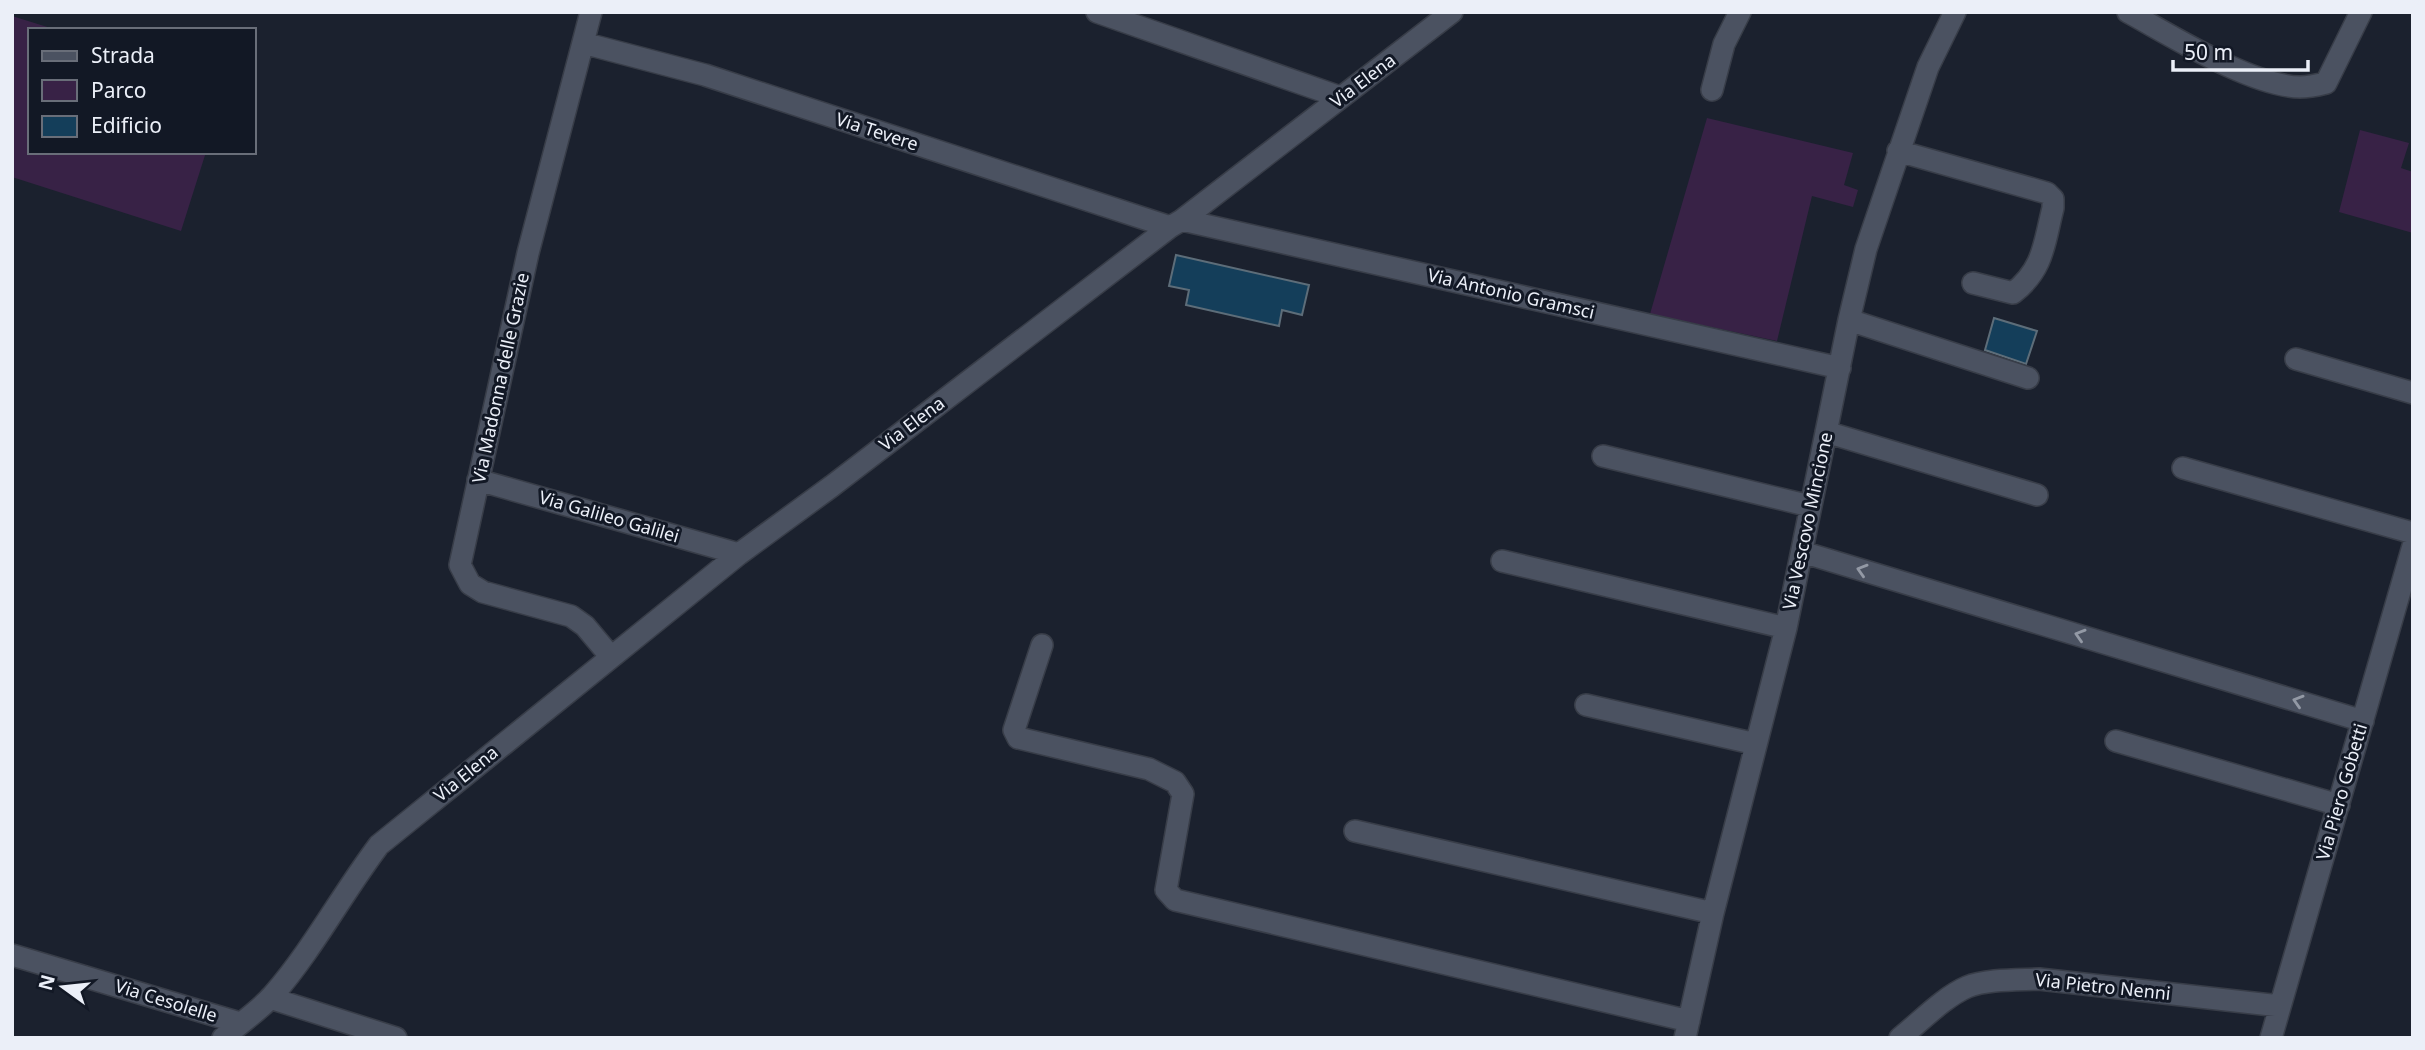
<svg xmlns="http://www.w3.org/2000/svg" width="2425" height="1050" viewBox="0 0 2425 1050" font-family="'Noto Sans',sans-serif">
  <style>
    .green { fill: #382246 }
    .building { fill: #143e5a; stroke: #5d6d79; stroke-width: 2 }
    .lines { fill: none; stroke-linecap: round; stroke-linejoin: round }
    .minor-casing { stroke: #383d48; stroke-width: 24 }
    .minor { stroke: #4b5261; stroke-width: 21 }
    .oneway { stroke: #9399a5 }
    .labels { text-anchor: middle; stroke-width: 6; stroke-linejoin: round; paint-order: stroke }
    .street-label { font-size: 18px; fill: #ebeff8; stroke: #121825 }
  </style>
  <rect width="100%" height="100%" fill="#1b212e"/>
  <path class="green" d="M 12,16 L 57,30 L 30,30 L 30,152 L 206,152 L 181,231 L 12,177 Z
    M 1707,118 L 1853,153 L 1844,185 L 1858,190 L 1853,207 L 1812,196 L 1777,341 L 1650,314 Z
    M 2360,130 L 2409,143 L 2401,168 L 2413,172 L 2413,233 L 2339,212 Z"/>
  <path class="building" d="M 1176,255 L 1309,285 L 1302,315 L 1282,310 L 1279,326 L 1186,305 L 1189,290 L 1169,286 Z
    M 1994,318 L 2037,331 L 2026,364 L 1985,350 Z"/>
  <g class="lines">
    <defs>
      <path id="minor" d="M 591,12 L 528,253 L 460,565 L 470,584 L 483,592 L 571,616 L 585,626 L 611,657
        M 1097,12 L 1340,97
        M 2128,12 C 2172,36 2251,86 2300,87 C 2308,87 2318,85 2326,83 L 2361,12
        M 583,43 L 705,75 L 1170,227
        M 1712,90 L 1724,44 L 1740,12
        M 1898,151 L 2047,193 L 2053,199 L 2053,208 C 2044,243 2044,269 2013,293 L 1973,283
        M 1182,220 L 1840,368
        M 1849,320 L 2028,378
        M 2296,359 L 2413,393
        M 1826,432 L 2037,495
        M 1603,456 L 1810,506
        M 2183,468 L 2413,533
        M 478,480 L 739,554
        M 1802,552 L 2363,721
        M 1502,561 L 1786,628
        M 1042,645 L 1014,730 L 1018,738 L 1149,769 L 1175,782 L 1183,794 L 1166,890 L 1175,900 L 1689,1021
        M 1586,705 L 1756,744
        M 2116,741 L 2339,805
        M 1355,831 L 1713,913
        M 12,955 L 240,1023
        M 270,998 L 396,1038
        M 223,1038 C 239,1024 259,1011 273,995 C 313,949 342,894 379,845 L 739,554 L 832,486 L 1170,227 L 1182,220 L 1452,12
        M 1685,1038 L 1713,913 L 1786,628 L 1849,320 L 1866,249 L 1928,67 L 1955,12
        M 1900,1038 C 1920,1022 1944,997 1967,987 C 1986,979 2018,980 2039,979 L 2280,1006
        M 2271,1038 L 2413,546"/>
    </defs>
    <use href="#minor" class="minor-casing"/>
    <use href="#minor" class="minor"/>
  </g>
  <defs><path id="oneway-chevron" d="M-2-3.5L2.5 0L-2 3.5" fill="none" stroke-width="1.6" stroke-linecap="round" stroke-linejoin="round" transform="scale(1.75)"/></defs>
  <g class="oneway">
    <use href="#oneway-chevron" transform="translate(1862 570) rotate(-163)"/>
    <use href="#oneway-chevron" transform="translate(2080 635) rotate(-163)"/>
    <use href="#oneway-chevron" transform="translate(2298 701) rotate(-163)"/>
  </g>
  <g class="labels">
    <g class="street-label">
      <text transform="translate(1363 81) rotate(-37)" y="6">Via Elena</text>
      <text transform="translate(877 132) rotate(18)" y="6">Via Tevere</text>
      <text transform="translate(1511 294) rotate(13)" y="6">Via Antonio Gramsci</text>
      <text transform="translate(501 378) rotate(-78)" y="6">Via Madonna delle Grazie</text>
      <text transform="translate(912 424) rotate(-37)" y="6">Via Elena</text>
      <text transform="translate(609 517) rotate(16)" y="6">Via Galileo Galilei</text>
      <text transform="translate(1808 521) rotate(-78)" y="6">Via Vescovo Mincione</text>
      <text transform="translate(466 774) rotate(-39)" y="6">Via Elena</text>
      <text transform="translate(2342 792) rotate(-74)" y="6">Via Piero Gobetti</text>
      <text transform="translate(2103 987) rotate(6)" y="6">Via Pietro Nenni</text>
      <text transform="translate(166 1001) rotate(17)" y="6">Via Cesolelle</text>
    </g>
  </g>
  <rect width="2425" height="1050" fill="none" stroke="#ebeff8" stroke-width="28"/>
  <rect x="28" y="28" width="228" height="126" fill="#121825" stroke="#696e79" stroke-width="2"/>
  <rect x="42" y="51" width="35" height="10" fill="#4b5261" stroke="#696e79" stroke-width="2"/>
  <text x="91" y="63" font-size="21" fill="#ebeff8">Strada</text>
  <rect x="42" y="80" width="35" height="21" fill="#382246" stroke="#696e79" stroke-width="2"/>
  <text x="91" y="98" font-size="21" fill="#ebeff8">Parco</text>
  <rect x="42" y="116" width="35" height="21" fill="#143e5a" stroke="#696e79" stroke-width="2"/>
  <text x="91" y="133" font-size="21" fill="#ebeff8">Edificio</text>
  <g transform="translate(63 987) rotate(285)" stroke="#121825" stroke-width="5" paint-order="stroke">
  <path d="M0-5L12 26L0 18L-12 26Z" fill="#ebeff8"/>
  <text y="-10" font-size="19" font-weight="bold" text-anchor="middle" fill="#ebeff8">N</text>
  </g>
  <path d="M2173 60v10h135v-10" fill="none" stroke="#ebeff8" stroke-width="3.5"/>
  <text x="2184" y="60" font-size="21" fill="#ebeff8" stroke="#121825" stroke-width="5" paint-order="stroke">50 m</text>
</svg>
